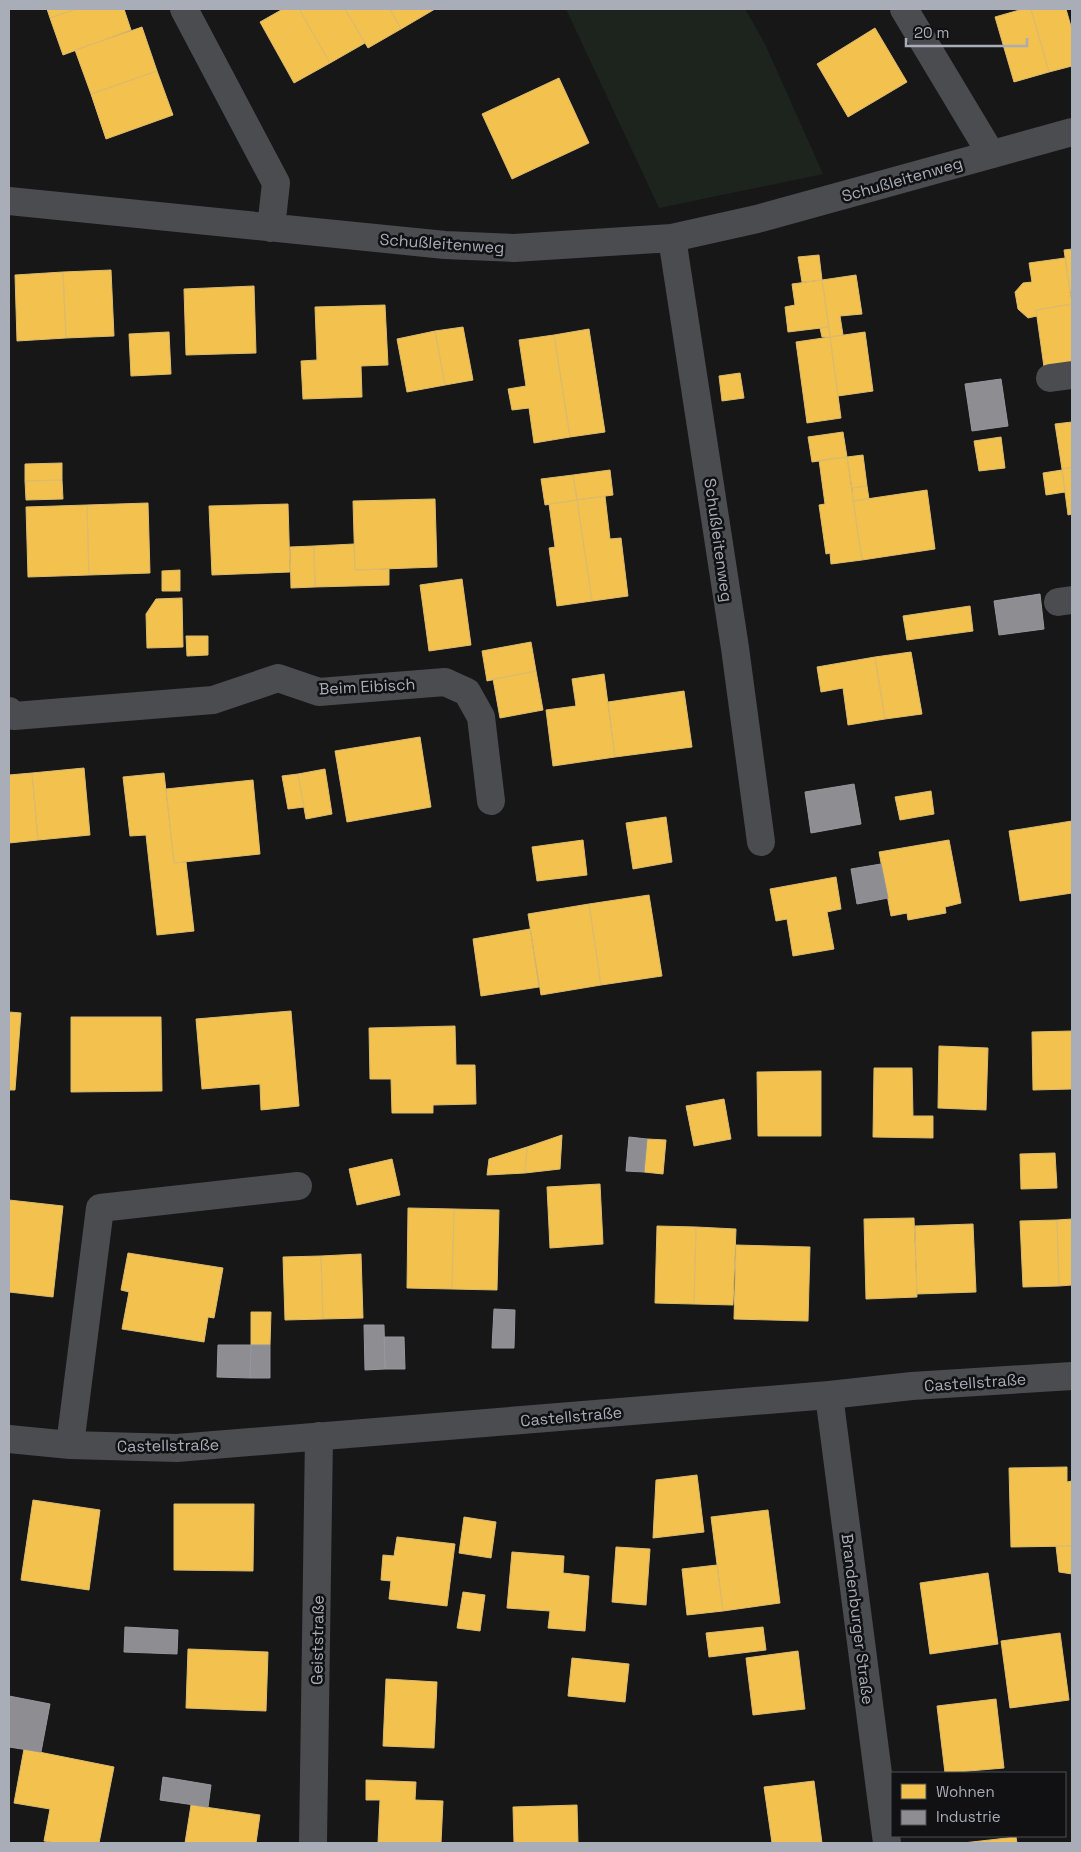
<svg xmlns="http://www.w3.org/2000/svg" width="1081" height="1852" viewBox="0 0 1081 1852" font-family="'Space Grotesk',sans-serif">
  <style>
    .green { fill: #1d241e }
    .homes { fill: #f2c14e; stroke: #dcbb6e }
    .industry { fill: #8d8d92; stroke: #95979d }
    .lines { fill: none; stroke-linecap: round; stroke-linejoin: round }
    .minor { stroke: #4b4c50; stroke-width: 28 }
    .labels { text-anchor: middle; stroke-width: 5; stroke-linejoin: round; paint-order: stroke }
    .street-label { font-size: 16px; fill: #a8adb8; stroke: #111113 }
  </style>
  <rect width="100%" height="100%" fill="#171717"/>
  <path class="green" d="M 566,9 L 745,9 L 765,44 L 823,174 L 659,208 Z"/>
  <path class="homes" d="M 47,9 L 76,9 L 50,18 Z
    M 76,9 L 124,9 L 131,30 L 63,55 L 50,18 Z
    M 283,9 L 299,9 L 330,63 L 294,83 L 260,22 Z
    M 299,9 L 345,9 L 365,43 L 330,63 Z
    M 345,9 L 390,9 L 401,29 L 368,48 Z
    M 390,9 L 435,9 L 401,29 Z
    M 1023,9 L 1031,9 L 1049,72 L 1014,82 L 995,17 Z
    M 1031,9 L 1066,9 L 1072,30 L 1072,66 L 1049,72 Z
    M 142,27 L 157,71 L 91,94 L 75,50 Z
    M 875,28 L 907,82 L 848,117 L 817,64 Z
    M 157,71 L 173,115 L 106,139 L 91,94 Z
    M 559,78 L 589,143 L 512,179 L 482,114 Z
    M 1072,249 L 1072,291 L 1070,292 L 1064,250 Z
    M 819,255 L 822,280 L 802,282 L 798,257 Z
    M 1065,258 L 1072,304 L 1036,310 L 1037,316 L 1028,318 L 1018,309 L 1015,292 L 1023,283 L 1032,282 L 1029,263 Z
    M 111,270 L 114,336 L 66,338 L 63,272 Z
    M 63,272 L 66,338 L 17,341 L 15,275 Z
    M 856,275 L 862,314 L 840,316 L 843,335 L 830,337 L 822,280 Z
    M 822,280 L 829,327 L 788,332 L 785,307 L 795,305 L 792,284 Z
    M 254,286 L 256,353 L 186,355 L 184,289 Z
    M 1072,304 L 1072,362 L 1044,367 L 1036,310 Z
    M 385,305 L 388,365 L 361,366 L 362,397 L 303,399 L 301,361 L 317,360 L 315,307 Z
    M 463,327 L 473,380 L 445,385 L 435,331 Z
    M 829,327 L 830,337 L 822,337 L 820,328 Z
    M 589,329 L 605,432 L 570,437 L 554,335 Z
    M 435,331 L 445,385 L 407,392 L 397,339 Z
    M 169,332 L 171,374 L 131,376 L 129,334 Z
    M 865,332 L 873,391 L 838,396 L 830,337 Z
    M 554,335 L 570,437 L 534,443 L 529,408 L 512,410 L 508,389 L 526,386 L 519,340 Z
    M 830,337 L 841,418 L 807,423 L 796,342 Z
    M 740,373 L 744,398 L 722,401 L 719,376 Z
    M 1072,422 L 1072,467 L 1062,469 L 1055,424 Z
    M 843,432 L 847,457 L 812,462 L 808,437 Z
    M 1001,437 L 1005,468 L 979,471 L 974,441 Z
    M 863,455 L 867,486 L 852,488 L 847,457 Z
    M 847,457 L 862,560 L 831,564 L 830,553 L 826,554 L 819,505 L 825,504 L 819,460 Z
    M 62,463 L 62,480 L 25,481 L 25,464 Z
    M 1072,467 L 1072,514 L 1068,515 L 1062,469 Z
    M 610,470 L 613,495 L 577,500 L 573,475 Z
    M 1062,470 L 1065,492 L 1046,495 L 1043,473 Z
    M 573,475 L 577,500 L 545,505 L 541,479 Z
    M 62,480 L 63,499 L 26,500 L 25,481 Z
    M 867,486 L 869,499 L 853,501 L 852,488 Z
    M 927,490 L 935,549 L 862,560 L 853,501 Z
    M 605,496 L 610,539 L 621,538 L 628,596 L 592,601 L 577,500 Z
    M 435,499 L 437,567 L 355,570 L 353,501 Z
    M 577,500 L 592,601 L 557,606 L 549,548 L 555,547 L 549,504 Z
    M 148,503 L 150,573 L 89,575 L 87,505 Z
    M 288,504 L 290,572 L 212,575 L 209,506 Z
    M 87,505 L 89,575 L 28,577 L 26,507 Z
    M 354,544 L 355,570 L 389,569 L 389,585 L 315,587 L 314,546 Z
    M 314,546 L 315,587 L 291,588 L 290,547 Z
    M 180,570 L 180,591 L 162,591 L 162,571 Z
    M 462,579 L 471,645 L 429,651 L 420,585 Z
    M 182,598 L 183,647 L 147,648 L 146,614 L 156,599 Z
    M 970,606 L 973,631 L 907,640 L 903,616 Z
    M 186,636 L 208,636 L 208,655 L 187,656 Z
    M 531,642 L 536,671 L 487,681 L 482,651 Z
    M 911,652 L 922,714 L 885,719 L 875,657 Z
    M 875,657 L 885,719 L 848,725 L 843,688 L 821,692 L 817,667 Z
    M 536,671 L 543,710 L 500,718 L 493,679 Z
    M 604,674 L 615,757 L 553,766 L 546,710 L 576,706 L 572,679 Z
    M 684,691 L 692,747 L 615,757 L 608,702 Z
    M 420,737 L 431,807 L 347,822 L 335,751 Z
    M 84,768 L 90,835 L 38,840 L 32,773 Z
    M 325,769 L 332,814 L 306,819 L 298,774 Z
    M 32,773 L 38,840 L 9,843 L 9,775 Z
    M 164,773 L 174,863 L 186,862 L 194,931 L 157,935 L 146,835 L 130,836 L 123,777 Z
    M 298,774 L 304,807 L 288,809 L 282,776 Z
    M 253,780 L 260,854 L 174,863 L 166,789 Z
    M 931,791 L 934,814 L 900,820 L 895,797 Z
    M 666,817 L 672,862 L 633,869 L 626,823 Z
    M 1072,821 L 1072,893 L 1020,901 L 1009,831 Z
    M 583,840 L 587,875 L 537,881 L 532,847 Z
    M 949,840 L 961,903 L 945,907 L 946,913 L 908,920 L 907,913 L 891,916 L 879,852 Z
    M 836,877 L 841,909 L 827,912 L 834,949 L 793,956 L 787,919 L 776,921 L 770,889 Z
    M 649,895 L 662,976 L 601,985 L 589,904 Z
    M 589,904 L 601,985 L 541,995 L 528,914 Z
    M 530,929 L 539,987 L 481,996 L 473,939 Z
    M 291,1011 L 299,1106 L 261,1110 L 260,1084 L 202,1089 L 196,1019 Z
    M 9,1012 L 21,1013 L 15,1090 L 9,1090 Z
    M 71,1017 L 161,1017 L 162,1091 L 71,1092 Z
    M 455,1026 L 456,1065 L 475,1065 L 476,1104 L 433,1105 L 433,1113 L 392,1113 L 391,1079 L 370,1079 L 369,1028 Z
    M 1072,1031 L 1072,1089 L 1033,1090 L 1032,1032 Z
    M 939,1046 L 988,1048 L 986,1110 L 938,1108 Z
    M 874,1068 L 912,1068 L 913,1116 L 933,1116 L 933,1138 L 873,1137 Z
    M 821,1071 L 821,1136 L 758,1136 L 757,1072 Z
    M 724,1099 L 731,1139 L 694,1146 L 686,1106 Z
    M 562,1135 L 560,1169 L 525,1173 L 527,1147 Z
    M 647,1139 L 666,1140 L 663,1174 L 644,1172 Z
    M 527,1147 L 525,1173 L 487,1175 L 489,1159 Z
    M 1055,1153 L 1057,1188 L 1021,1189 L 1020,1154 Z
    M 392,1159 L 400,1195 L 357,1205 L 349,1169 Z
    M 600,1184 L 603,1244 L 550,1248 L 547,1187 Z
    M 9,1200 L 63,1206 L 53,1297 L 9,1292 Z
    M 408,1208 L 454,1209 L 452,1289 L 407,1288 Z
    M 454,1209 L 499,1210 L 497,1290 L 452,1289 Z
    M 914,1218 L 917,1297 L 866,1299 L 864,1219 Z
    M 1072,1219 L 1072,1285 L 1059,1286 L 1057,1220 Z
    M 1057,1220 L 1059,1286 L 1023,1287 L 1020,1221 Z
    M 973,1224 L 976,1292 L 917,1294 L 915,1226 Z
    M 657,1226 L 696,1227 L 694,1304 L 655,1303 Z
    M 696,1227 L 736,1229 L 733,1305 L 694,1304 Z
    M 736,1245 L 810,1247 L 808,1321 L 734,1319 Z
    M 128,1253 L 223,1268 L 214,1318 L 208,1317 L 204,1342 L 122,1329 L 129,1292 L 121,1290 Z
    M 361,1254 L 363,1318 L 323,1319 L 321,1256 Z
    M 321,1256 L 323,1319 L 285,1320 L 283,1257 Z
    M 251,1312 L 271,1312 L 270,1345 L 251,1345 Z
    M 1067,1467 L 1067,1482 L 1072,1481 L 1072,1546 L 1011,1547 L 1009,1468 Z
    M 697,1475 L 704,1532 L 653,1538 L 656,1480 Z
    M 33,1500 L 100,1510 L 89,1590 L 21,1580 Z
    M 174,1504 L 254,1504 L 253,1571 L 174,1570 Z
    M 768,1510 L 780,1603 L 723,1611 L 711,1517 Z
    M 464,1517 L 496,1522 L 491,1558 L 459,1553 Z
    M 397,1537 L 455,1544 L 447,1606 L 389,1599 L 391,1581 L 381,1580 L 383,1555 L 394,1556 Z
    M 1056,1546 L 1072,1546 L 1072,1574 L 1059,1572 Z
    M 616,1547 L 650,1549 L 646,1605 L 612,1602 Z
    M 512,1552 L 564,1556 L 563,1573 L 589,1576 L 585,1631 L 548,1628 L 550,1611 L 507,1608 Z
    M 717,1565 L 723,1611 L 687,1615 L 682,1569 Z
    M 988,1573 L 998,1644 L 930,1654 L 920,1583 Z
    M 463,1592 L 485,1595 L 480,1631 L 457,1628 Z
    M 763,1627 L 766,1650 L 709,1657 L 706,1633 Z
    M 1060,1633 L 1069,1700 L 1010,1708 L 1001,1641 Z
    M 188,1649 L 268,1652 L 266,1711 L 186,1708 Z
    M 798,1651 L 805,1709 L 753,1715 L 746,1658 Z
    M 572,1658 L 629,1664 L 625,1702 L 568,1696 Z
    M 386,1679 L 437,1682 L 434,1748 L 383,1746 Z
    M 996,1699 L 1004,1768 L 945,1773 L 937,1706 Z
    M 24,1749 L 114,1767 L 99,1843 L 57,1843 L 44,1841 L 50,1809 L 14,1803 Z
    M 366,1780 L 416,1782 L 415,1800 L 443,1801 L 441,1843 L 378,1843 L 380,1800 L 366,1800 Z
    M 814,1781 L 822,1843 L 772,1843 L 764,1787 Z
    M 191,1805 L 260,1815 L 256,1843 L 185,1843 Z
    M 577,1805 L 578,1843 L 514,1843 L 513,1807 Z
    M 1016,1837 L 1017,1843 L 963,1843 Z"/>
  <path class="industry" d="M 1001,379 L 1008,426 L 972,431 L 965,384 Z
    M 1040,594 L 1044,629 L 999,635 L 994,601 Z
    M 854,784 L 861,824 L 811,833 L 805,792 Z
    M 881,864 L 888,898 L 857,904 L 851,869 Z
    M 629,1137 L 647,1139 L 644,1172 L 626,1171 Z
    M 494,1309 L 515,1310 L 514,1348 L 492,1348 Z
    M 364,1325 L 384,1325 L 385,1369 L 365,1370 Z
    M 384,1337 L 404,1337 L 405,1369 L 385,1369 Z
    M 218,1345 L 251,1345 L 250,1378 L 217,1377 Z
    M 251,1345 L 270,1345 L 270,1378 L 250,1378 Z
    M 125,1627 L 178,1630 L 177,1654 L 124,1652 Z
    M 9,1696 L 50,1704 L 41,1752 L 9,1747 Z
    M 163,1777 L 211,1785 L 208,1807 L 160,1800 Z"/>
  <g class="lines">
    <path class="minor" d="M 184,9 L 276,183 L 271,228
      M 904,9 L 991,154
      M 9,201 L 445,245 L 514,248 L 672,238 L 757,219 L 1072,132
      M 672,238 L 735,648 L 761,842
      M 1050,378 L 1072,375
      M 1058,602 L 1072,600
      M 9,711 L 14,716 L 213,700 L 278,678 L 319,692 L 445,682 L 467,692 L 481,717 L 491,801
      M 829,1395 L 887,1843
      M 9,1439 L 70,1445 L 177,1448 L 829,1395 L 912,1386 L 1072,1376
      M 70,1445 L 100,1208 L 298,1186
      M 313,1843 L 319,1436"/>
  </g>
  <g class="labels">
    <g class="street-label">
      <text transform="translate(902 179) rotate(-16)" y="6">Schußleitenweg</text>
      <text transform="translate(442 243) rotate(4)" y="6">Schußleitenweg</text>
      <text transform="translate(719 540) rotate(82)" y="6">Schußleitenweg</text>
      <text transform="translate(367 686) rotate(-3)" y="6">Beim Eibisch</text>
      <text transform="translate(975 1382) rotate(-4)" y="6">Castellstraße</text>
      <text transform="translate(571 1416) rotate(-5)" y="6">Castellstraße</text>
      <text transform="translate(168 1445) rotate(-1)" y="6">Castellstraße</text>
      <text transform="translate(858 1619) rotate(83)" y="6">Brandenburger Straße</text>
      <text transform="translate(317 1640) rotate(-89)" y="6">Geiststraße</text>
    </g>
  </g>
  <rect width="1081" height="1852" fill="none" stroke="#a8adb8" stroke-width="20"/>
  <rect x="891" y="1772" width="175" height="65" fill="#111113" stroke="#4d4f55"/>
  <rect x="901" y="1784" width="25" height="15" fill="#f2c14e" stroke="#4d4f55"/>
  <text x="936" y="1797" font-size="15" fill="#a8adb8">Wohnen</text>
  <rect x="901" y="1810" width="25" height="15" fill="#8d8d92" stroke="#4d4f55"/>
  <text x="936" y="1822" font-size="15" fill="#a8adb8">Industrie</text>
  <path d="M906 38v8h121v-8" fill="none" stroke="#a8adb8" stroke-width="2.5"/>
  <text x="914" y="38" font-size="15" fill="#a8adb8" stroke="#111113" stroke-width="4" paint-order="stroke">20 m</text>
</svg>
